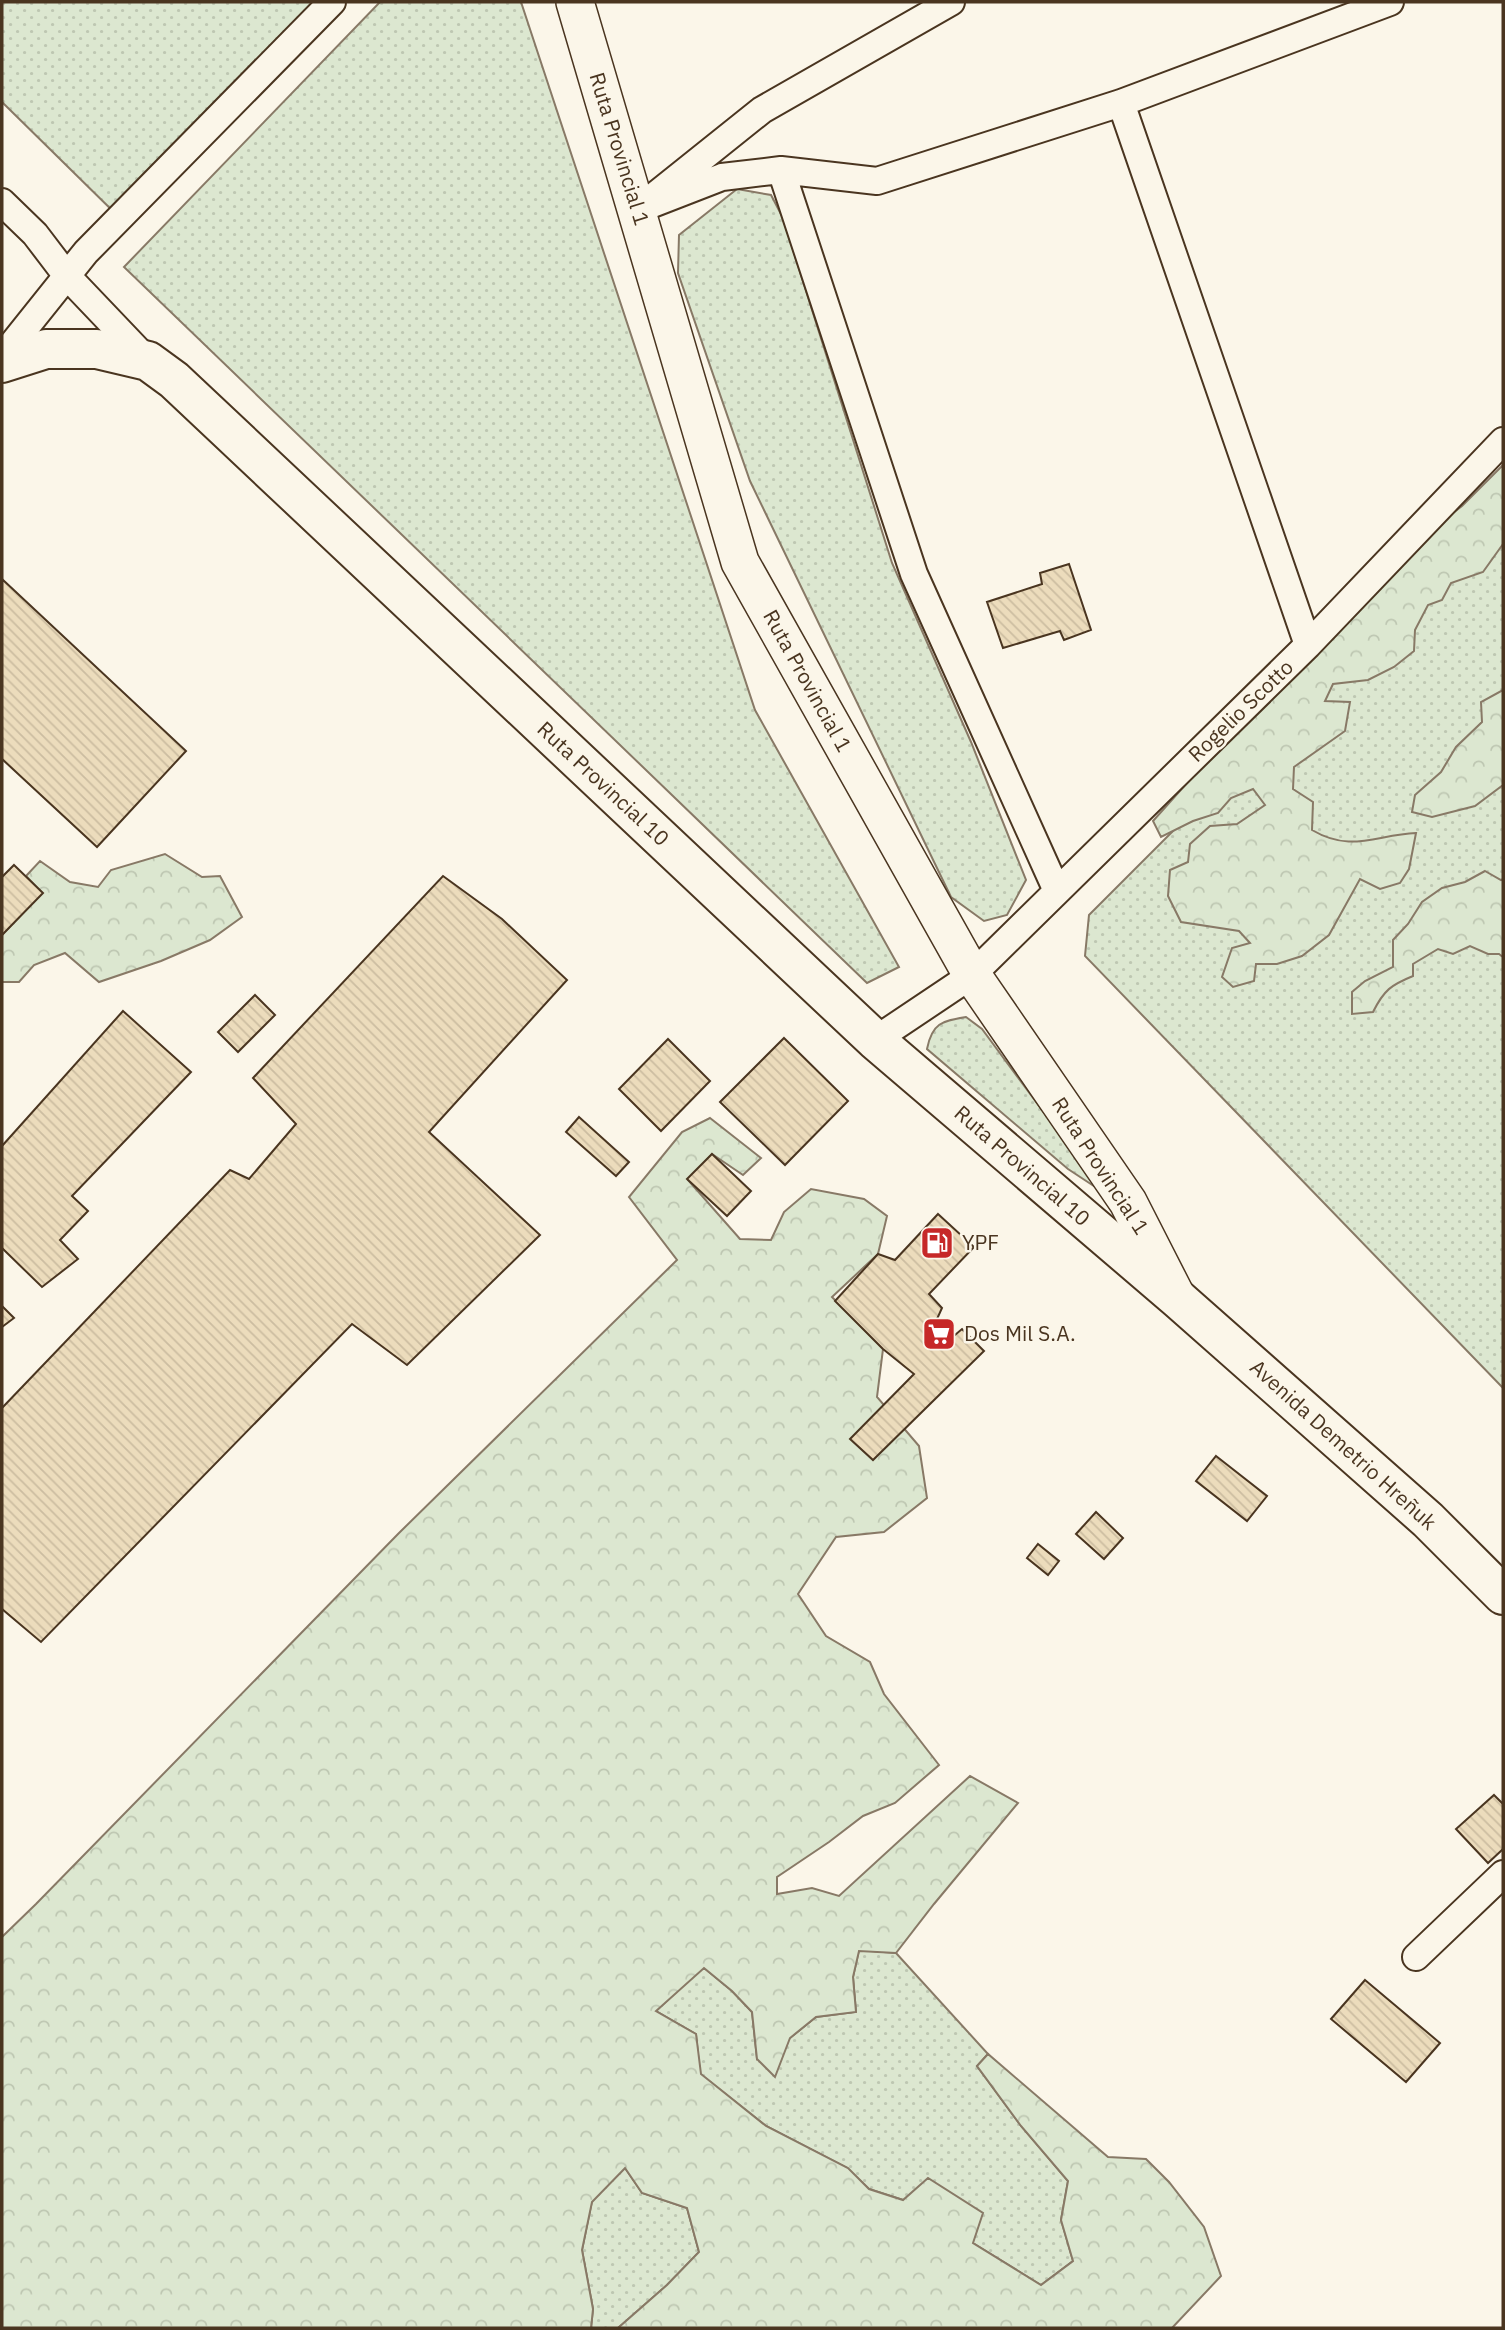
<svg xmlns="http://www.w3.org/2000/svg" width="1505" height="2330" viewBox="0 0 1505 2330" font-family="'IBM Plex Sans',sans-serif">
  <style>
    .grass { fill: url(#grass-dots); stroke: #887966; stroke-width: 2 }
    .forest { fill: url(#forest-crowns); stroke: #887966; stroke-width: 2 }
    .building { fill: url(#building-back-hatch); stroke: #4a3520; stroke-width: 2 }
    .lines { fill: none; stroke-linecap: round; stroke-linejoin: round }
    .street-casing { stroke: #4a3520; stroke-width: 30 }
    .secondary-casing { stroke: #4a3520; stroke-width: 40 }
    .primary-casing { stroke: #4a3520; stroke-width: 42 }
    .street { stroke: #fbf6e9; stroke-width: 26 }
    .secondary { stroke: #fbf6e9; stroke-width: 37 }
    .primary { stroke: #fbf6e9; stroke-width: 38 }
    .labels { text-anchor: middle; stroke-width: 5; stroke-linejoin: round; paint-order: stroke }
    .street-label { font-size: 21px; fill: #4a3520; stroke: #fbf6e9 }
    .poi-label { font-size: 21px; fill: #4a3520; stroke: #fbf6e9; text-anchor: start }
  </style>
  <defs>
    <pattern id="grass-dots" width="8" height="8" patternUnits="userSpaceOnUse" patternTransform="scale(1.75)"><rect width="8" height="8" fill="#dce7d0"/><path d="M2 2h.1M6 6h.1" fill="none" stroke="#bec7b2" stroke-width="1.8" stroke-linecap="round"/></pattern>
    <pattern id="forest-crowns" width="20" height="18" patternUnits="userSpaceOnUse" patternTransform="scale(1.75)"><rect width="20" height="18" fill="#dce7d0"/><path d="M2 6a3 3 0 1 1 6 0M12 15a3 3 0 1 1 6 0" fill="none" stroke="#bec7b2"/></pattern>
    <pattern id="building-back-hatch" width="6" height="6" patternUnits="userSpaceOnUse" patternTransform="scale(1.75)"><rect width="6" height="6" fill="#ecdcbc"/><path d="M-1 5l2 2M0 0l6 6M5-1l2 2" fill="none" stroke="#ccbda1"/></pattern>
  </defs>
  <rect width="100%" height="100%" fill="#fbf6e9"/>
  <path class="grass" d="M 2,2 L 333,2 L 123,221 L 2,102 Z
    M 380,2 L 521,2 L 755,710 L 899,967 L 867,983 L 124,267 Z
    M 737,189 L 771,195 L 783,218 L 892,563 L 971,742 L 1026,880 L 1007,915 L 984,921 L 951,897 L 750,481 L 678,273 L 679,235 Z
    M 1503,501 L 1503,1388 L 1085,956 L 1089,915 Z
    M 966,1017 L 982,1029 L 1062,1137 L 1112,1198 L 1068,1169 L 927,1049 C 932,1023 942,1021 966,1017 Z
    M 859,1950 L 896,1953 L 988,2054 L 977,2066 L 1021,2126 L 1068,2181 L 1061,2220 L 1073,2261 L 1041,2285 L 903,2200 L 869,2189 L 847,2168 L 766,2126 L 700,2074 L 696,2034 L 656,2011 L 703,1967 L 732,1991 L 752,2012 L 757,2059 L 790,2038 L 816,2017 L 856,2012 L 853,1977 Z
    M 625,2168 L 642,2193 L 687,2208 L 699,2252 L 667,2285 L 618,2328 L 591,2328 L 593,2309 L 582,2250 L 592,2201 Z"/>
  <path class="forest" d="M 1503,465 L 1503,544 L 1483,572 L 1451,583 L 1442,600 L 1428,605 L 1415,630 L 1414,651 L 1394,667 L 1368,680 L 1333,684 L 1325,701 L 1350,702 L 1345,731 L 1294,767 L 1293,789 L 1313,802 L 1312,830 C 1351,853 1375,835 1416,833 L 1409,869 L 1400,883 L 1380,889 L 1360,879 L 1329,935 L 1302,956 L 1277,964 L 1256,964 L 1254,981 L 1233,987 L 1222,977 L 1232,948 L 1250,943 L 1239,931 L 1181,922 L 1168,896 L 1170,870 L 1188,862 L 1190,844 L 1210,826 L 1237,824 L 1265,805 L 1253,789 L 1231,798 L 1218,813 L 1193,821 L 1161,837 L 1153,821 L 1238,726 L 1436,526 L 1462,506 Z
    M 1503,690 L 1503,785 L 1475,806 L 1432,817 L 1412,812 L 1415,795 L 1441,772 L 1456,747 L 1482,722 L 1481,702 Z
    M 165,854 L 202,877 L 220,876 L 242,917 L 210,940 L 161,961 L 99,982 L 65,953 L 34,965 L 19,982 L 2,982 L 2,935 L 42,893 L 26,876 L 40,861 L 70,882 L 98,887 L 111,870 Z
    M 1485,871 L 1501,880 L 1503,879 L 1503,957 L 1499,954 L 1488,954 L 1470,946 L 1453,954 L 1438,949 L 1413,964 L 1413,976 C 1391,985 1384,990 1373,1012 L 1352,1014 L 1352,992 L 1365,981 L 1393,967 L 1393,940 L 1408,924 L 1422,902 L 1442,888 L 1465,882 Z
    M 710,1118 L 761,1158 L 743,1175 L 712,1154 L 688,1180 L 740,1239 L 771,1240 L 784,1212 L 811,1189 L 864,1199 L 887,1216 L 878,1254 L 832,1297 L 883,1349 L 877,1397 L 919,1446 L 927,1498 L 884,1532 L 836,1537 L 798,1594 L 826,1636 L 870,1662 L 884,1694 L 939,1765 L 895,1803 L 863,1816 L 829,1842 L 777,1877 L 777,1894 L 812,1888 L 839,1896 L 970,1776 L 1018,1803 L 934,1904 L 896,1953 L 859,1951 L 853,1977 L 856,2012 L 816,2017 L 790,2038 L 775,2077 L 757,2059 L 752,2012 L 732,1991 L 704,1968 L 656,2011 L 696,2034 L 701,2074 L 766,2126 L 848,2168 L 869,2189 L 903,2200 L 928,2178 L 983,2213 L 973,2243 L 1041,2285 L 1073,2261 L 1061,2220 L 1068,2181 L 1021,2126 L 977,2066 L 988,2054 L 1108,2157 L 1146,2159 L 1169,2182 L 1204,2227 L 1221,2276 L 1172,2328 L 618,2328 L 667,2285 L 699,2252 L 687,2208 L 642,2193 L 625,2168 L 592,2202 L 582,2250 L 593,2309 L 591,2328 L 2,2328 L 2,1937 L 36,1904 L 399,1533 L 677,1260 L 629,1197 L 682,1132 Z"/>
  <path class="building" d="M 1069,564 L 1091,630 L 1064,640 L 1060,631 L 1003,648 L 987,602 L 1042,584 L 1040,573 Z
    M 2,579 L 186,751 L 97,847 L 2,759 Z
    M 14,865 L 43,893 L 2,935 L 2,877 Z
    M 443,876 L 502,919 L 567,980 L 429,1132 L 540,1235 L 407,1365 L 352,1324 L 41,1642 L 2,1609 L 2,1408 L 230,1170 L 249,1179 L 296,1124 L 253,1078 Z
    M 255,995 L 275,1015 L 238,1052 L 218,1032 Z
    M 123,1011 L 191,1072 L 72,1196 L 88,1211 L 60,1240 L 78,1259 L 42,1287 L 2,1248 L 2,1146 Z
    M 784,1038 L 848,1101 L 785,1165 L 720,1102 Z
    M 668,1039 L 710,1081 L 661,1131 L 619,1089 Z
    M 579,1117 L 629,1162 L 616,1176 L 566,1132 Z
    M 712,1154 L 751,1191 L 727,1216 L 687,1179 Z
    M 938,1214 L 974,1247 L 929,1294 L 942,1308 L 937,1319 L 955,1335 L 962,1329 L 984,1351 L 873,1460 L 850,1439 L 914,1374 L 883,1349 L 835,1301 L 878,1254 L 895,1260 Z
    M 2,1306 L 14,1318 L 2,1327 Z
    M 1216,1456 L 1267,1496 L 1247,1521 L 1196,1481 Z
    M 1096,1512 L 1123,1538 L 1104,1559 L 1076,1534 Z
    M 1038,1544 L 1059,1561 L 1048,1575 L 1027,1558 Z
    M 1494,1795 L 1503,1804 L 1503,1849 L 1488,1863 L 1456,1829 Z
    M 1365,1980 L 1440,2043 L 1406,2082 L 1331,2019 Z"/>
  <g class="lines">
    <defs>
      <path id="street" d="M 1121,103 L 1308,645
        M 781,170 L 914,574 L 1057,891
        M 657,194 L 762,110 L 951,2
        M 2,202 L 35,234 L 67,276 L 148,361
        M 637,210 L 722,177 L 781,170 L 877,181 L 1121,103 L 1390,2
        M 2,357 L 86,252 L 332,2
        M 875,1040 L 972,975 L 1308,645 L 1503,441
        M 1416,1957 L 1503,1874"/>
      <path id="secondary" d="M 575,2 L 740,562 L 972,975 L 1128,1202 L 1177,1298"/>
      <path id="primary" d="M 2,363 L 46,349 L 97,349 L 148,361 L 174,380 L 875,1040 L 1178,1299 L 1428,1520 L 1503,1595"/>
    </defs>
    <use href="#street" class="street-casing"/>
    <use href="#secondary" class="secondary-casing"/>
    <use href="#primary" class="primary-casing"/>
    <use href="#street" class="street"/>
    <use href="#secondary" class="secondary"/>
    <use href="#primary" class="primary"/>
  </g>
  <defs>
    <symbol id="fuel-square" viewBox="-11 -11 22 22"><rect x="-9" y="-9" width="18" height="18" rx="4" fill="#c62828" stroke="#fbf6e9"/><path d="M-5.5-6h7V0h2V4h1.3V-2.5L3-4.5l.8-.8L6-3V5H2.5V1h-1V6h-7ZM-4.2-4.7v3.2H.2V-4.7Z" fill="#fff"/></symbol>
    <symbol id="supermarket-square" viewBox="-11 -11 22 22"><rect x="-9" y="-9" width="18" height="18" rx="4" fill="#c62828" stroke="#fbf6e9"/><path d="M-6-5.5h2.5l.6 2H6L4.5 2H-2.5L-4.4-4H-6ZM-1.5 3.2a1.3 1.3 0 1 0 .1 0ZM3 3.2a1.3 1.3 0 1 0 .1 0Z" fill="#fff"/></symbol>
  </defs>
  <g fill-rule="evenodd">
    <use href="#fuel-square" x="918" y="1224" width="38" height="38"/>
    <use href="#supermarket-square" x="920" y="1315" width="38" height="38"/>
  </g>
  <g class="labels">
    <g class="street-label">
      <text transform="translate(619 149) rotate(73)" y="7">Ruta Provincial 1</text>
      <text transform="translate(807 681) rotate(61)" y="7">Ruta Provincial 1</text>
      <text transform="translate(1241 711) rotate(-44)" y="7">Rogelio Scotto</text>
      <text transform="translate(603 784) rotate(43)" y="7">Ruta Provincial 10</text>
      <text transform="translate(1022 1166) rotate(41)" y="7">Ruta Provincial 10</text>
      <text transform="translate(1100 1166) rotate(57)" y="7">Ruta Provincial 1</text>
      <text transform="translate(1343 1445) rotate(42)" y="7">Avenida Demetrio Hreñuk</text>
    </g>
    <g class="poi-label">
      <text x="962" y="1250">YPF</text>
      <text x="964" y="1341">Dos Mil S.A.</text>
    </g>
  </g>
  <rect width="1505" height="2330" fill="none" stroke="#4a3520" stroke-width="7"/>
</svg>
